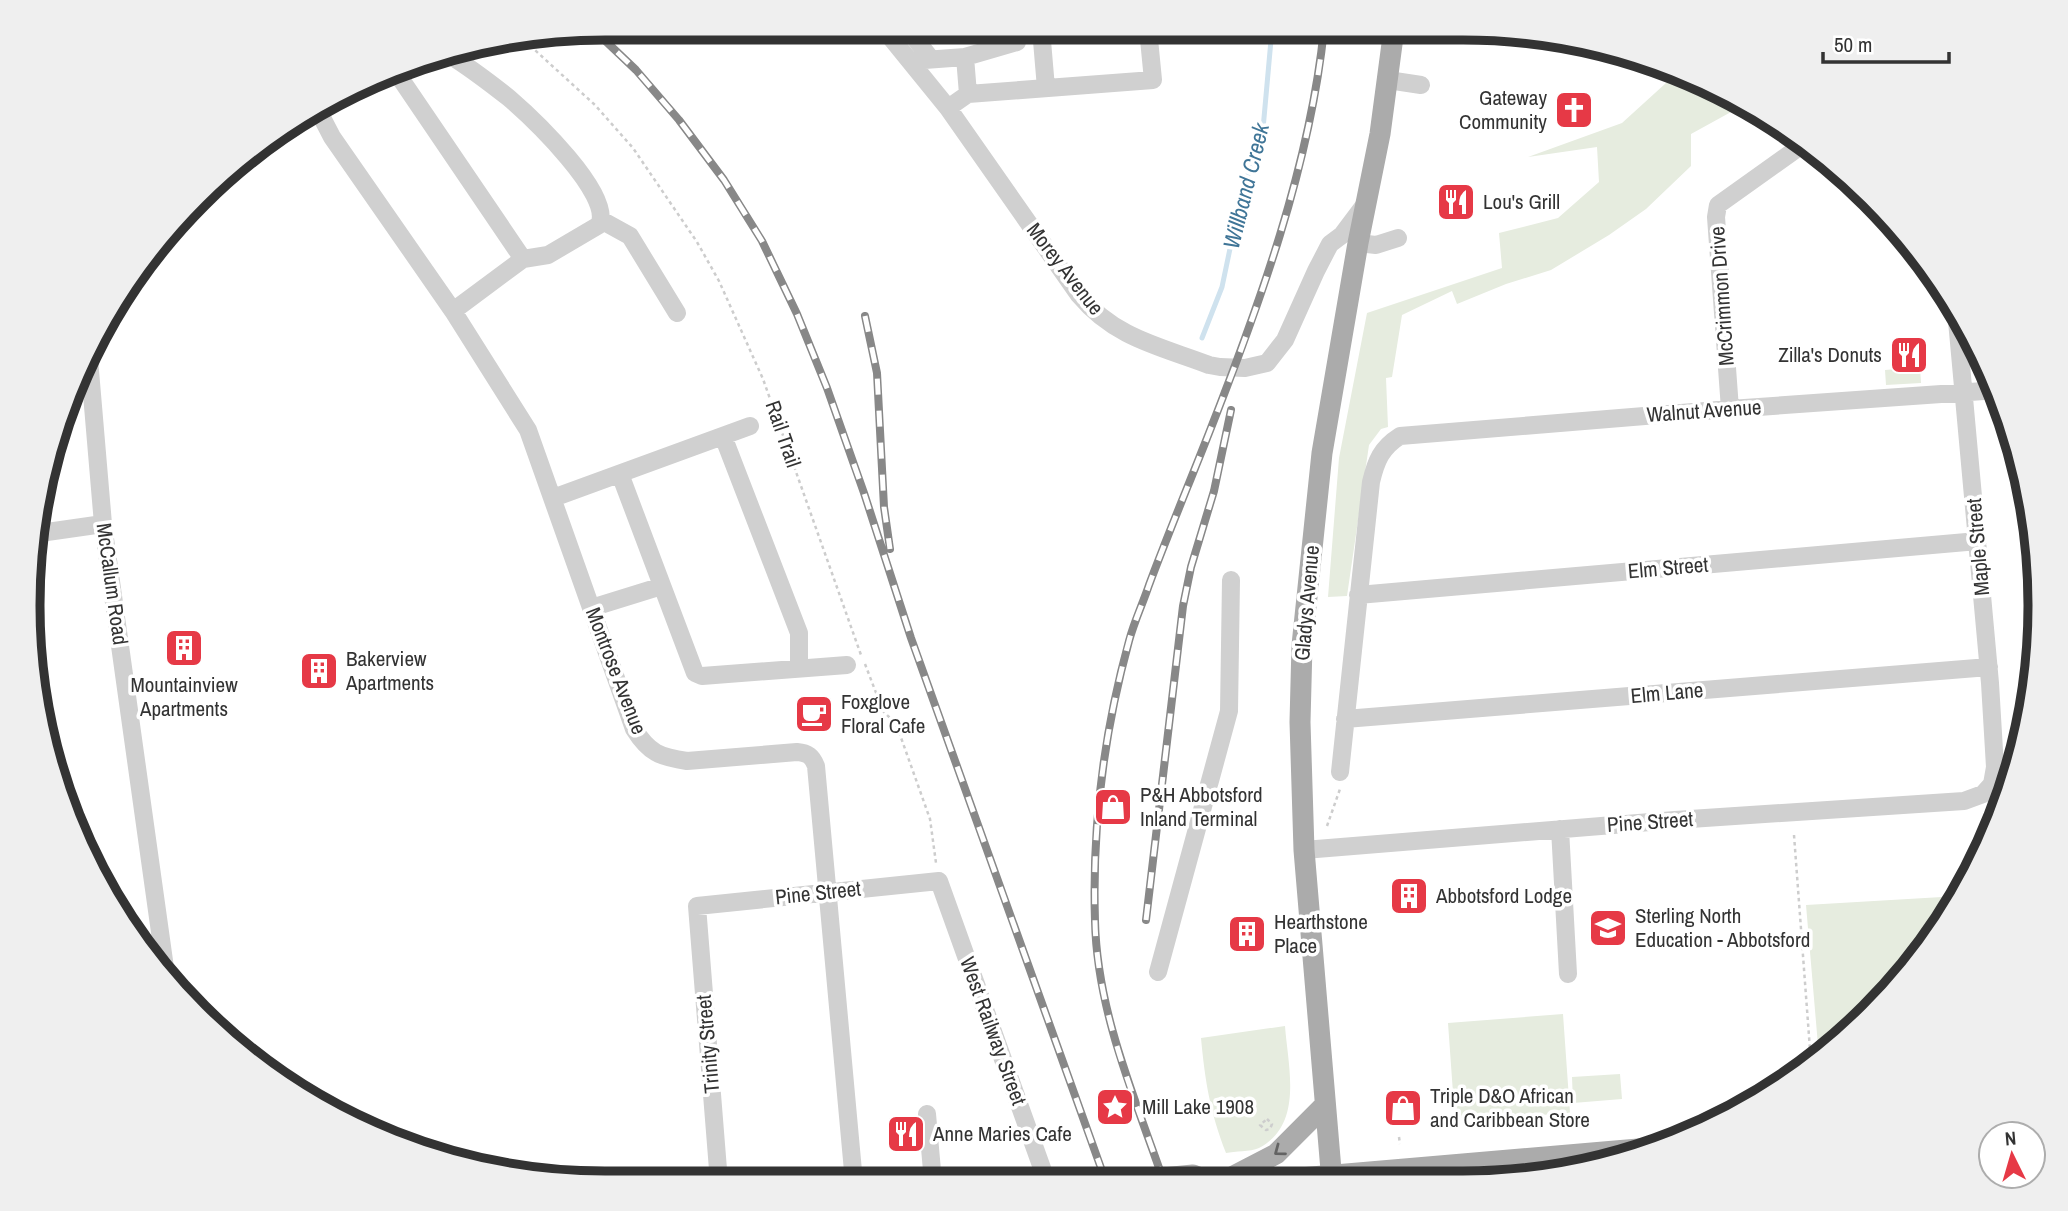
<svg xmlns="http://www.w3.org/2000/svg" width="2068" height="1211" viewBox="0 0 2068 1211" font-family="'Archivo Narrow',sans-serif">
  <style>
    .green { fill: #e6ecdf }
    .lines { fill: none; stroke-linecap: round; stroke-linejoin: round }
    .stream { stroke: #cfe2ee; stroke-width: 5 }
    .path { stroke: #cdcdcd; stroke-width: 2.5; stroke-dasharray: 3.5 3.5; stroke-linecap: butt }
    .minor { stroke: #d0d0d0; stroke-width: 18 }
    .major { stroke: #ababab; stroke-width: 21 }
    .rail-casing { stroke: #888; stroke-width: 8 }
    .rail { stroke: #fff; stroke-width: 5; stroke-dasharray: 16; stroke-linecap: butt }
    .oneway { stroke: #636363 }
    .labels { text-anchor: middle; stroke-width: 7; stroke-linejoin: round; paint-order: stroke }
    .poi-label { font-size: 21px; fill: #333; stroke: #fff; text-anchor: start }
    .street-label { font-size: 21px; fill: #333; stroke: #fff }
    .water-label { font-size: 23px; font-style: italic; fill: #3f7597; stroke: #fff }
    .rim { fill: none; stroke: #333; stroke-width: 9 }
  </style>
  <rect width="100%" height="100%" fill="#fff"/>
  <path class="green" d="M 1677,73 L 1730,99 L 1731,112 L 1691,134 L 1691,166 L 1646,209 L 1609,235 L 1551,270 L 1506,284 L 1457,304 L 1452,291 L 1402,315 L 1392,377 L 1386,378 L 1388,427 L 1381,429 L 1369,445 L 1347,596 L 1328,597 L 1339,458 L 1367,313 L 1502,268 L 1499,233 L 1558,218 L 1599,182 L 1597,147 L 1528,157 L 1622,123 Z
    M 1920,367 L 1921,383 L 1886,385 L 1885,370 Z
    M 1959,896 L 1942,927 L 1844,1039 L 1819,1057 L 1806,905 Z
    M 1563,1014 L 1570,1113 L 1455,1121 L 1448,1023 Z
    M 1285,1026 C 1288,1067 1304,1124 1259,1148 C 1250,1152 1235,1151 1226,1153 C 1210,1112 1205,1081 1201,1038 Z
    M 1620,1074 L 1622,1099 L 1573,1103 L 1572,1077 Z"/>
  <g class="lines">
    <path class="stream" d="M 1202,338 L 1222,287 L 1241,196 L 1263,129 L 1272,29"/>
    <path class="path" d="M 525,41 L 595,105 L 633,148 L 697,242 L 719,281 L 763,379 L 861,655
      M 865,664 L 883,711 L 894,722 L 899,732 L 930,819 L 936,863
      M 1327,826 L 1340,789
      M 1794,835 L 1811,1063
      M 1267,1119 L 1272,1124 L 1270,1129 L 1266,1130 L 1260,1125 Z
      M 1399,1137 L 1400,1144"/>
    <path class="minor" d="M 883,28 L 948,108 L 1079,295 C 1115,338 1159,346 1209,365 L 1220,367 L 1245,368 L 1267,363 L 1285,340 L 1316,271 L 1330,244 L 1342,235 L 1366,203
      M 907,28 L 931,59
      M 1041,29 L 1046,88
      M 448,54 C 469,67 490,83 509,98 C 531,117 614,195 599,225 L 548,255 L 523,259 L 453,311
      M 965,57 L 968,94
      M 911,61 L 965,57 L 1017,42 L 1016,29
      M 396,72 L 523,259
      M 1388,80 L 1421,85
      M 948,108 L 968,94 L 1153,80 L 1148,29
      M 319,112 L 332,137 L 453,311 L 528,430 L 634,729 C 649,753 660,757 687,761 L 797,752 C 808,753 812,756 816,766 L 854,1182
      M 601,220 L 630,236 L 677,313
      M 1358,243 L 1376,245 L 1398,238
      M 89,359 L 103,524 L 166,975
      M 1730,409 L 1716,217 L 1718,205 L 1805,143
      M 723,436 L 799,633 L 799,669
      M 620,474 L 695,673 L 702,676 L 847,665
      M 553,498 L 750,426
      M 40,533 L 103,524
      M 1358,595 L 1978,541
      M 591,608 L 662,586
      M 1345,719 L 1989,667
      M 1340,772 L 1371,482 C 1376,461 1381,448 1400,436 L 1730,409 L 1998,390
      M 1560,829 L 1568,974
      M 1304,850 L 1675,820 L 1964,801 L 1983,794 L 1992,784 L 1995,767 L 1990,683 L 1956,310
      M 1158,972 L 1229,711 L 1231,580
      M 927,1114 L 933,1182
      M 719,1182 L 697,906 L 939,881 L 1047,1182"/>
    <path class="major" d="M 1156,1182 L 1163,1178 L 1193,1175 L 1210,1182
      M 1222,1182 L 1276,1154 L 1325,1105
      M 1252,1182 L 1650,1148
      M 1332,1182 L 1304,850 L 1300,722 L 1302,645 L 1322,453 L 1358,243 L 1380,134 L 1394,29"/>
    <defs>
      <path id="rail" d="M 594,30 L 636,70 L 679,120 L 724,180 L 762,241 L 797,314 L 827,388 L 864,493 L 911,638 L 1106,1182
        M 865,316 L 877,373 L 884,507 L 890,549
        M 1146,920 L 1183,606 L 1191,567 L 1214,491 L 1231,410
        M 1164,1182 C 1135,1098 1097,1012 1095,921 C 1092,826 1104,732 1129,641 C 1134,622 1143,603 1149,585 C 1168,534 1189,484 1209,433 C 1259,306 1310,166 1324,29"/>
    </defs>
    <use href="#rail" class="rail-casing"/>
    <use href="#rail" class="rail"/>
  </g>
  <defs><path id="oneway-chevron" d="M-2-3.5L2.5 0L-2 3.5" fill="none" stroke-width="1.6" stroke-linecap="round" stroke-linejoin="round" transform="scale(1.75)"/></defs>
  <use class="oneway" href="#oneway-chevron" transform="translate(1279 1151) rotate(143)"/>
  <defs>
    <symbol id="church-square" viewBox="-11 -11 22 22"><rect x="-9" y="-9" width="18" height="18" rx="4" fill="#e63946" stroke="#fff"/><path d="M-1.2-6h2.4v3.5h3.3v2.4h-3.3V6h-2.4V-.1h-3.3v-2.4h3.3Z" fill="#fff"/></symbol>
    <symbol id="restaurant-square" viewBox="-11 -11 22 22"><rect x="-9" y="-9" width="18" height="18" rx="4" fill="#e63946" stroke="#fff"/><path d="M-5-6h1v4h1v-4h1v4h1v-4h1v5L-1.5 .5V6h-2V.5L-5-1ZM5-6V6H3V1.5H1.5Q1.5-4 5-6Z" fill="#fff"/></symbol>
    <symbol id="building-square" viewBox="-11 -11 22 22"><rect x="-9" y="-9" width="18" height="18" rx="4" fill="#e63946" stroke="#fff"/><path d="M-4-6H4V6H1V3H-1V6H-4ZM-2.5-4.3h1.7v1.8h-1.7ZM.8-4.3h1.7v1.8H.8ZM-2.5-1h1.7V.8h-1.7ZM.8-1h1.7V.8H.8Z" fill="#fff"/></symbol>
    <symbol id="cafe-square" viewBox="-11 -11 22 22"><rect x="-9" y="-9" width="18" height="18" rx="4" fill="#e63946" stroke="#fff"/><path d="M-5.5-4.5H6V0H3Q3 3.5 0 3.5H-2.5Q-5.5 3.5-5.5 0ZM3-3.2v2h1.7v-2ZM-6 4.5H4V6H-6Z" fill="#fff"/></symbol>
    <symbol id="shop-square" viewBox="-11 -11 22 22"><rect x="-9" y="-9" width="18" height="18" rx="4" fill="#e63946" stroke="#fff"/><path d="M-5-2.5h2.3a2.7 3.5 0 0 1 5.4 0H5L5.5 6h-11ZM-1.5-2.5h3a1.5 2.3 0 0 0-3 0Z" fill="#fff"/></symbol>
    <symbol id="school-square" viewBox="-11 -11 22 22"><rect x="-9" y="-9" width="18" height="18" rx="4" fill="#e63946" stroke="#fff"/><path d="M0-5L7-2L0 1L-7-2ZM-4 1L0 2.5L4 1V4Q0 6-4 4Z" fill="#fff"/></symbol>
    <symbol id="sight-square" viewBox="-11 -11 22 22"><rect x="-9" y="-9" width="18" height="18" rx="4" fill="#e63946" stroke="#fff"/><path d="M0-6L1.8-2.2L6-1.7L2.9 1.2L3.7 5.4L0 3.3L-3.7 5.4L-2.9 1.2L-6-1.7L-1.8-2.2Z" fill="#fff"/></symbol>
  </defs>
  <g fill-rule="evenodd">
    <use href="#church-square" x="1552" y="88" width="44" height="44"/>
    <use href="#restaurant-square" x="1434" y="180" width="44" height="44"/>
    <use href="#restaurant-square" x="1887" y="333" width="44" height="44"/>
    <use href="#building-square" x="162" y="626" width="44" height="44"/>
    <use href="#building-square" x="297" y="649" width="44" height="44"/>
    <use href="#cafe-square" x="792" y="692" width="44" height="44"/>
    <use href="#shop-square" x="1091" y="785" width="44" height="44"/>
    <use href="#building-square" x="1387" y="874" width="44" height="44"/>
    <use href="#school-square" x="1586" y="906" width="44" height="44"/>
    <use href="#building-square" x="1225" y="912" width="44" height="44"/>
    <use href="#sight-square" x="1093" y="1085" width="44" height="44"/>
    <use href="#shop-square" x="1381" y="1086" width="44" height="44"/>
    <use href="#restaurant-square" x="884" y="1112" width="44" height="44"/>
  </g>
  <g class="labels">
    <g class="poi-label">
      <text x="1547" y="105" text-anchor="end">Gateway<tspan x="1547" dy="24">Community</tspan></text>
      <text x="1483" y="209">Lou's Grill</text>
      <text x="1882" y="362" text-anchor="end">Zilla's Donuts</text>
      <text x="346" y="666">Bakerview<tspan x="346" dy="24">Apartments</tspan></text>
      <text x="184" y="692" text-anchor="middle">Mountainview<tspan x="184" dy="24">Apartments</tspan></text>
      <text x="841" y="709">Foxglove<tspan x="841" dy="24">Floral Cafe</tspan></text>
      <text x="1140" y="802">P&amp;H Abbotsford<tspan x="1140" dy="24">Inland Terminal</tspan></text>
      <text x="1436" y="903">Abbotsford Lodge</text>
      <text x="1635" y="923">Sterling North<tspan x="1635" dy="24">Education - Abbotsford</tspan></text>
      <text x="1274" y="929">Hearthstone<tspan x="1274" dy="24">Place</tspan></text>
      <text x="1430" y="1103">Triple D&amp;O African<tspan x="1430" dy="24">and Caribbean Store</tspan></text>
      <text x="1142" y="1114">Mill Lake 1908</text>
      <text x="933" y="1141">Anne Maries Cafe</text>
    </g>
    <g class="street-label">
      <text transform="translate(1065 269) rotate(52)" y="7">Morey Avenue</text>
      <text transform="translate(1722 296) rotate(-94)" y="7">McCrimmon Drive</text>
      <text transform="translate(1704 411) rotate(-4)" y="7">Walnut Avenue</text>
      <text transform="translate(783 434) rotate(71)" y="7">Rail Trail</text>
      <text transform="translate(1978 547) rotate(-95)" y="7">Maple Street</text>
      <text transform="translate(1668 568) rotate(-5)" y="7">Elm Street</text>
      <text transform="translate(112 584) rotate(82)" y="7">McCallum Road</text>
      <text transform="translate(1307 603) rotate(-85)" y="7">Gladys Avenue</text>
      <text transform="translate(616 671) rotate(69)" y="7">Montrose Avenue</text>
      <text transform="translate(1667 693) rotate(-5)" y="7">Elm Lane</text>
      <text transform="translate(1650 822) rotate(-4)" y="7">Pine Street</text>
      <text transform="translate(818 893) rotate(-6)" y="7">Pine Street</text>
      <text transform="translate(993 1031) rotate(70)" y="7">West Railway Street</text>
      <text transform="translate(708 1044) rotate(-95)" y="7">Trinity Street</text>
    </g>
    <g class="water-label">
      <text transform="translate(1246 186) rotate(-76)" y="8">Willband Creek</text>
    </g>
  </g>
  <path d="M0 0H2068V1211H0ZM605 40H1463A565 565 0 0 1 2028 605V606A565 565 0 0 1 1463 1171H605A565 565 0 0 1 40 606V605A565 565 0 0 1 605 40Z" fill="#efefef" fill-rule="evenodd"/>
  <path class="rim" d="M605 40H1463A565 565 0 0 1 2028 605V606A565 565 0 0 1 1463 1171H605A565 565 0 0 1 40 606V605A565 565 0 0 1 605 40Z"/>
  <g transform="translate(2012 1155) rotate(355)"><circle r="33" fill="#ffffff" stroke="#adadad" stroke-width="2"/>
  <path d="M0-5L12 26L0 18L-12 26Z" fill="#e63946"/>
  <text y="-10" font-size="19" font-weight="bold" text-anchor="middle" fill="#333333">N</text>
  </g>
  <path d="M1823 52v10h126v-10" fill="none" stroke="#333333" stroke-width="3.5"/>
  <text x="1834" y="52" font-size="21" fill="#333333" stroke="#ffffff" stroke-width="5" paint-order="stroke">50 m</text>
</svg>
